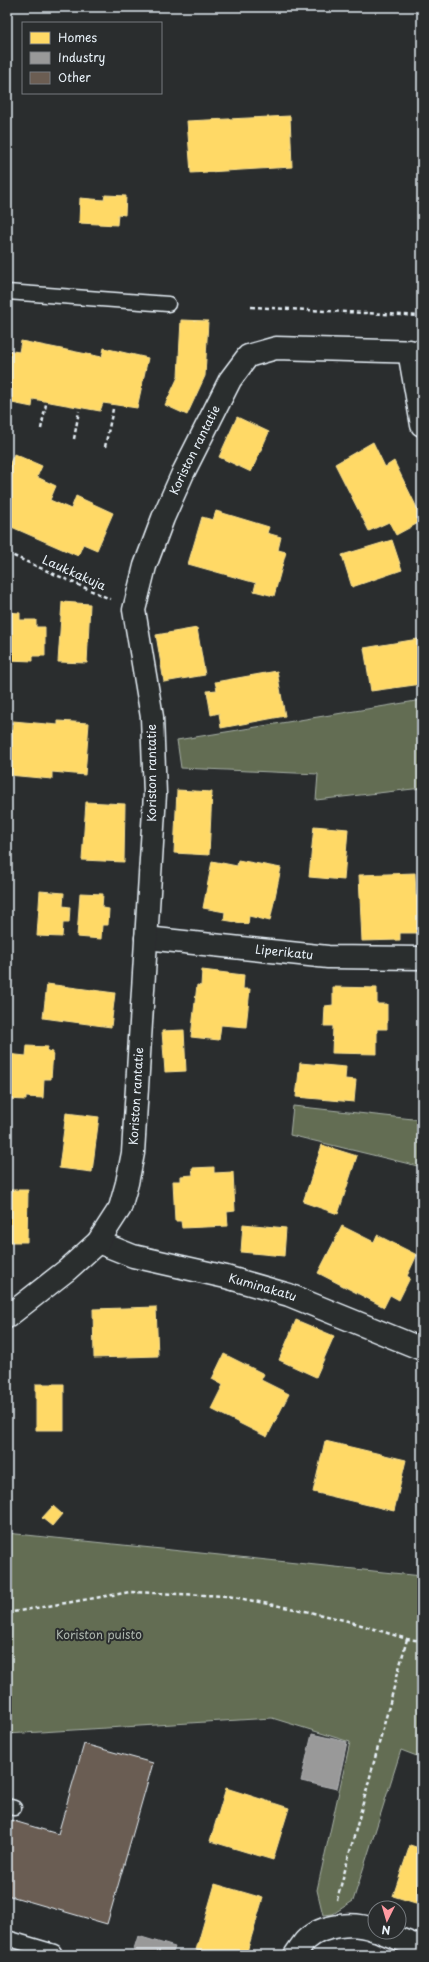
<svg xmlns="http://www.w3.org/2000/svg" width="429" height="1962" viewBox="0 0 429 1962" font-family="'Playpen Sans',sans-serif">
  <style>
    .green { fill: #646d53; stroke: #a6afa6 }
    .homes { fill: #ffd966; stroke: #f8e092 }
    .industry { fill: #999; stroke: #b1b3b6 }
    .building { fill: #6b5d52; stroke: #e8f1f8 }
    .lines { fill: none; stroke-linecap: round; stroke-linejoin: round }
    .service-casing { stroke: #e8f1f8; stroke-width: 17 }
    .minor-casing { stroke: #e8f1f8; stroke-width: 25 }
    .path { stroke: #e8f1f8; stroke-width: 2.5; stroke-dasharray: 4 3; stroke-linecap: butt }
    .service { stroke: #2a2d2e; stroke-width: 14 }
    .minor { stroke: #2a2d2e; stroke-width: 22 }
    .labels { text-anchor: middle; stroke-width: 4; stroke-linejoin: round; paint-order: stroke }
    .street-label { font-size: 12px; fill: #e8f1f8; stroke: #2a2d2e }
    .park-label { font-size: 12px; fill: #adb6ae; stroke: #2a2d2e }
  </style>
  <rect width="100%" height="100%" fill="#2a2d2e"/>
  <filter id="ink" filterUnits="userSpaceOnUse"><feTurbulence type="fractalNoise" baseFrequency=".025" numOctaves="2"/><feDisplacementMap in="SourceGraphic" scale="8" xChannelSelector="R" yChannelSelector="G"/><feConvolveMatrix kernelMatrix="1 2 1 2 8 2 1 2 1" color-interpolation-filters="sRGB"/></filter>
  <g filter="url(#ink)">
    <path class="green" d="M 422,700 L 422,788 L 316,800 L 318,774 L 181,768 L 177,740 Z
      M 293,1106 L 422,1120 L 422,1167 L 290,1135 Z
      M 7,1533 L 422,1576 L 422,1758 L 401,1750 L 353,1901 L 333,1914 L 323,1915 L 317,1890 L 350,1742 L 272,1718 L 7,1734 Z"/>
    <path class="homes" d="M 290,116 L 292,167 L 191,173 L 187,121 Z
      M 105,195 L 126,196 L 125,215 L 118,214 L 117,225 L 79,223 L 80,198 L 104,200 Z
      M 181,320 L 208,321 L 205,376 L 187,415 L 165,405 L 178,377 Z
      M 21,341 L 102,357 L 104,348 L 148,358 L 137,408 L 103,403 L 100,411 L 33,399 L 32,407 L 7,402 L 7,350 L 19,352 Z
      M 237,417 L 269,432 L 251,472 L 219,457 Z
      M 373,442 L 385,467 L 394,461 L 422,518 L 422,521 L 396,535 L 389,522 L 369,531 L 335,464 Z
      M 14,454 L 42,466 L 37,477 L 56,486 L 50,500 L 71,509 L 76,496 L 113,513 L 97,550 L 83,544 L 78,556 L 7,525 L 12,514 L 7,512 L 7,470 Z
      M 216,511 L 269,527 L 267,533 L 281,537 L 278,550 L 286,552 L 274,596 L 254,591 L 256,583 L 188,564 L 202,517 L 213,520 Z
      M 392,540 L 402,570 L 352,587 L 342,555 Z
      M 62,602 L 90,604 L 87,663 L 58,662 Z
      M 7,612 L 20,613 L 20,620 L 36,620 L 36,627 L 45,627 L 45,656 L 33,656 L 33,661 L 7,660 Z
      M 197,628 L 205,675 L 164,682 L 156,635 Z
      M 418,639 L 422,668 L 422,684 L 371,691 L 364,648 Z
      M 277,671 L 285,716 L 221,728 L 219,713 L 211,715 L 207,691 L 217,690 L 215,682 Z
      M 13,721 L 58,725 L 58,721 L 89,723 L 85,775 L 52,772 L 52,779 L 8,775 Z
      M 177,790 L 212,792 L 209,855 L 174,853 Z
      M 86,802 L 125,804 L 124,862 L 82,860 Z
      M 314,826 L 348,829 L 344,880 L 309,877 Z
      M 238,860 L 281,868 L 270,921 L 249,916 L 248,924 L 224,920 L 225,912 L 203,908 L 212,861 L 237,866 Z
      M 415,873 L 416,896 L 422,896 L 422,919 L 419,919 L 419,933 L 400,933 L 400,940 L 362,941 L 359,875 Z
      M 40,891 L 64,893 L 63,906 L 70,907 L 69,923 L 63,923 L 62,937 L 37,936 Z
      M 80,893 L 103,894 L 102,908 L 109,909 L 108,925 L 102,925 L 101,939 L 77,937 Z
      M 202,970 L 244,975 L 243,989 L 250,989 L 246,1027 L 221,1025 L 219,1040 L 191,1037 L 197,985 L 201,986 Z
      M 47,984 L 115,993 L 111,1027 L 43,1018 Z
      M 333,987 L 377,988 L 377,1004 L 387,1004 L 387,1029 L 377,1029 L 377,1054 L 332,1053 L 333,1026 L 324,1026 L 325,1006 L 333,1005 Z
      M 184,1030 L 186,1071 L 165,1072 L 162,1031 Z
      M 27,1046 L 48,1047 L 47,1051 L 53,1052 L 51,1079 L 44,1079 L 43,1098 L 26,1097 L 26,1100 L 7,1099 L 7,1054 L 26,1056 Z
      M 300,1063 L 346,1067 L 345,1079 L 356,1080 L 354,1102 L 296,1097 Z
      M 66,1113 L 99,1117 L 92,1172 L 59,1168 Z
      M 322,1145 L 357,1156 L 338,1214 L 303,1202 Z
      M 214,1167 L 214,1173 L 233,1172 L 235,1211 L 227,1212 L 228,1226 L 182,1228 L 181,1221 L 175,1221 L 173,1181 L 181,1181 L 181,1176 L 193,1175 L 192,1168 Z
      M 7,1190 L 28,1190 L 27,1242 L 7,1242 Z
      M 243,1224 L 286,1228 L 284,1256 L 241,1252 Z
      M 342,1226 L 374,1242 L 377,1235 L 417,1255 L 407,1276 L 410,1278 L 399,1300 L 390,1295 L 384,1307 L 318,1273 Z
      M 156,1307 L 158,1356 L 94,1358 L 93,1309 Z
      M 296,1320 L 334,1336 L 316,1377 L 279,1360 Z
      M 224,1354 L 264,1374 L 261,1380 L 289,1394 L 267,1437 L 211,1409 L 223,1385 L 212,1379 Z
      M 36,1384 L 64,1384 L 64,1430 L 36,1430 Z
      M 325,1441 L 406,1460 L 394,1511 L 313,1492 Z
      M 53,1506 L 62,1514 L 52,1526 L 42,1518 Z
      M 226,1788 L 289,1808 L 273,1860 L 210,1841 Z
      M 410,1845 L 422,1849 L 422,1905 L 393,1896 Z
      M 215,1884 L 263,1898 L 246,1955 L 213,1955 L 196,1950 Z"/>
    <path class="industry" d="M 312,1734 L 347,1742 L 337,1789 L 301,1781 Z
      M 138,1936 L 175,1947 L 172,1955 L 132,1955 Z"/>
    <path class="building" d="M 84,1744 L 153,1763 L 107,1924 L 7,1895 L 7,1819 L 58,1834 Z"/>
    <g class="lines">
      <defs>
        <path id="service" d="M 7,292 L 168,304
          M 7,1806 L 14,1808
          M 7,1938 L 54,1952"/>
        <g id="minor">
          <path d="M 409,351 L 422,425"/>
          <path id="s1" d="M 146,938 L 328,957 L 422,958"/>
          <path id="s2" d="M 98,1242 L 133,1256 L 226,1277 L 289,1295 L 422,1349"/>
          <path id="s3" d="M 7,1317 L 67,1270 L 98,1242 L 120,1208 L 127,1183 L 133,1153 L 155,794 L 152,717 L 134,610 L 145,566 L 163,518 L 183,473 L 230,380 L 248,356 L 276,348 L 422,352"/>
          <path d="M 381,1932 L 422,1948"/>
          <path d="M 295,1955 C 299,1950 302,1944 306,1940 C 323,1924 355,1922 375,1930"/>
        </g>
      </defs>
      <use href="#service" class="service-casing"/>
      <use href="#minor" class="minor-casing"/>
      <path class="path" d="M 251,307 L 422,316
        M 41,429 L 46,404
        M 74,439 L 79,411
        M 105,447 L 113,409
        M 7,553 L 110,599
        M 7,1613 L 130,1592 L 228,1596 L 305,1611 L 348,1621 L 407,1639 L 422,1641
        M 337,1900 L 407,1639"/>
      <use href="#service" class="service"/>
      <use href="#minor" class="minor"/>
    </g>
  </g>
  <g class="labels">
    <g class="street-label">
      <text dy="4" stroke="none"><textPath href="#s3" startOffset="932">Koriston rantatie</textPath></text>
      <text transform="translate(74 573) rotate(24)" y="4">Laukkakuja</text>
      <text transform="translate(152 773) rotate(-90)" y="4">Koriston rantatie</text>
      <text dy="4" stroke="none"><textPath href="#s1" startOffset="139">Liperikatu</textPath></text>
      <text dy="4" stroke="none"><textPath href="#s3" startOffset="272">Koriston rantatie</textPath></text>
      <text dy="4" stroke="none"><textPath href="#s2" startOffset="171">Kuminakatu</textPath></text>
    </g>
    <g class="park-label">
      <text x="99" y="1639">Koriston puisto</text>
    </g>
  </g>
  <rect width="429" height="1962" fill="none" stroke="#2a2d2e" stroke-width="24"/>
  <rect x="12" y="12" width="405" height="1938" fill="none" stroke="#e8f1f8" stroke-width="1.5" filter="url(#ink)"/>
  <rect x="22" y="22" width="140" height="72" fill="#2a2d2e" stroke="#767b7f"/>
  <rect x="30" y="32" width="20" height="12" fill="#ffd966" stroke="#767b7f"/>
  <text x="58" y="42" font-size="12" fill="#e8f1f8">Homes</text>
  <rect x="30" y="52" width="20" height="12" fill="#999999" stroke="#767b7f"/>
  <text x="58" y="62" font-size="12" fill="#e8f1f8">Industry</text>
  <rect x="30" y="72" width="20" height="12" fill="#6b5d52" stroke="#767b7f"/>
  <text x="58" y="82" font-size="12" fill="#e8f1f8">Other</text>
  <g transform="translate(387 1920) rotate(185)"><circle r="19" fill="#2a2d2e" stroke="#767b7f"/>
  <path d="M0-3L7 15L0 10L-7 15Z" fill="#ff9aa2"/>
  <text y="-6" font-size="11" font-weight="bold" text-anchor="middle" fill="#e8f1f8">N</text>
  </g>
</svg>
